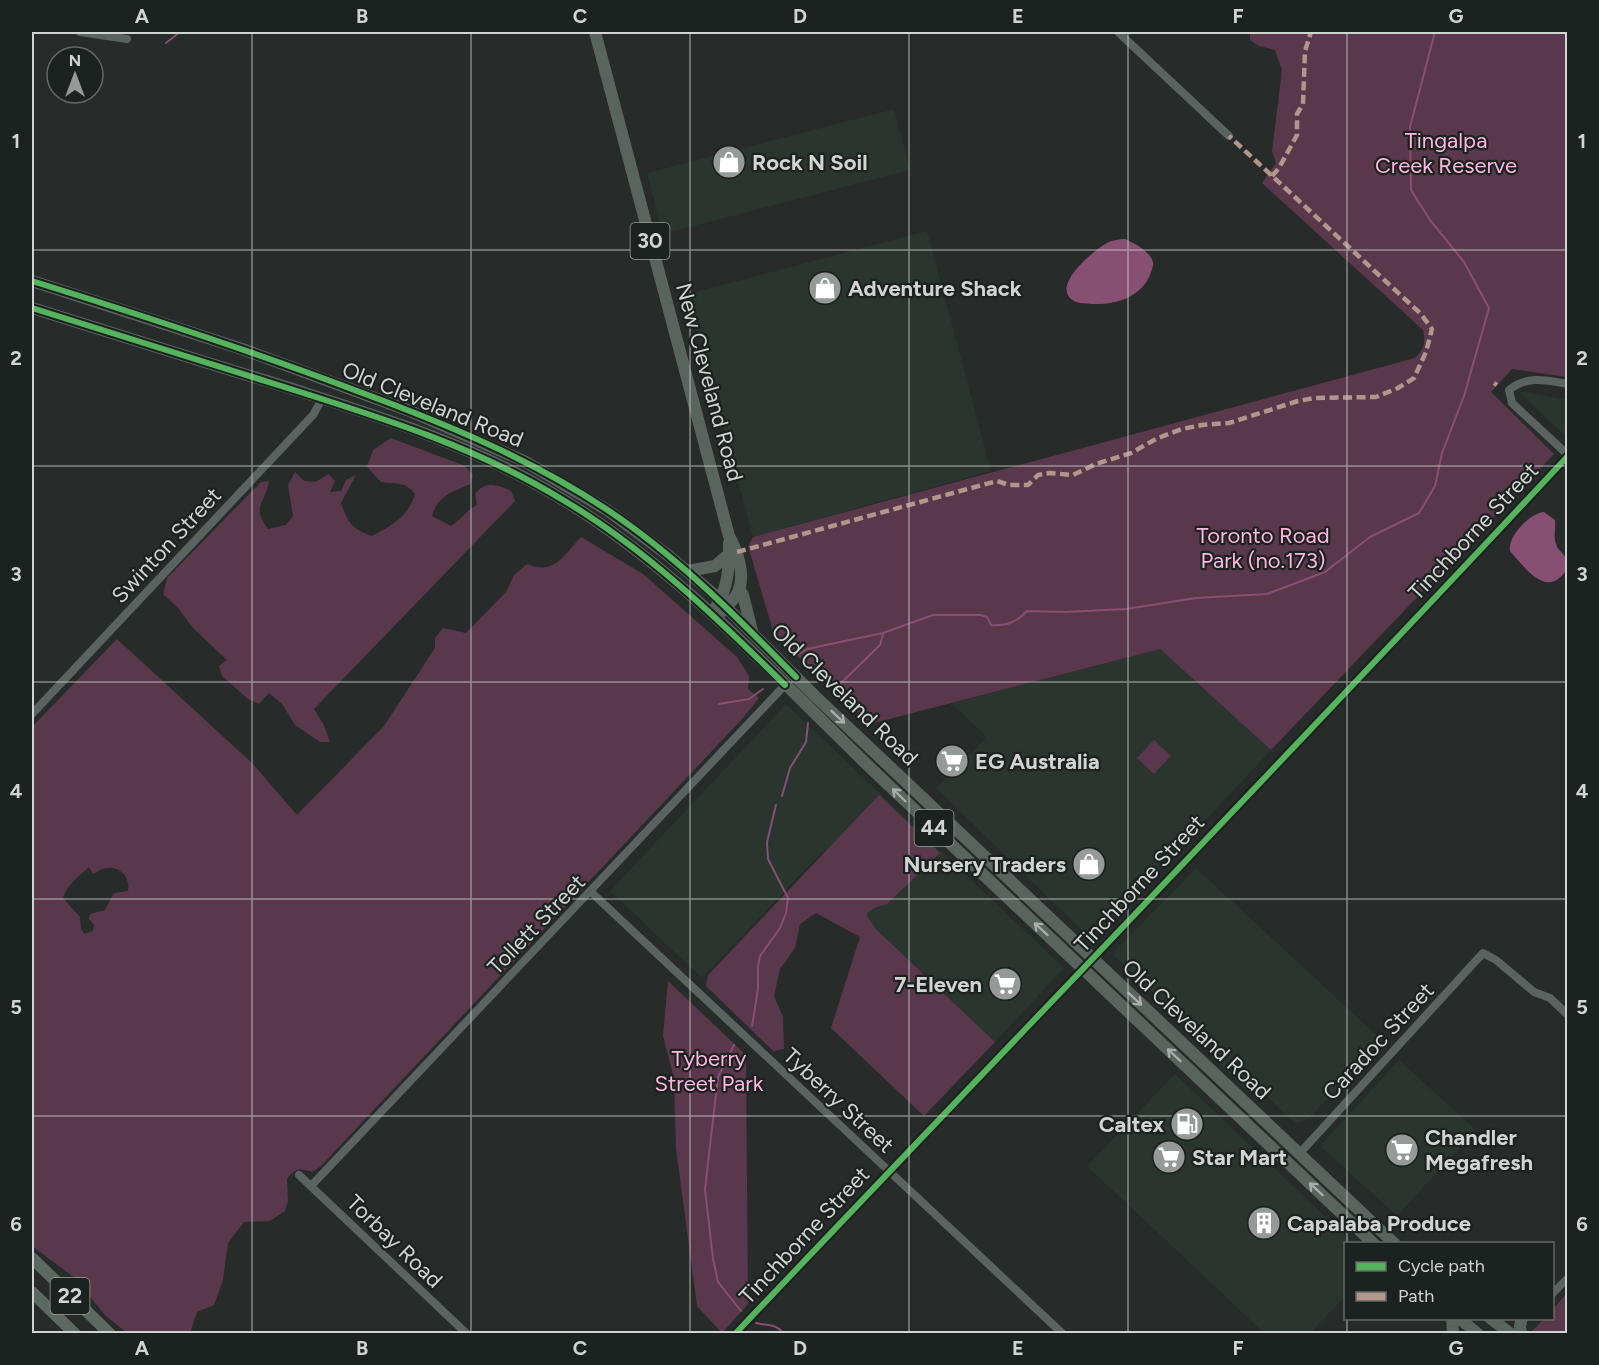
<svg xmlns="http://www.w3.org/2000/svg" width="1599" height="1365" viewBox="0 0 1599 1365" font-family="Figtree,sans-serif">
  <style>
    .built { fill: #2a352f }
    .green { fill: #5a384c; fill-rule: evenodd }
    .water { fill: #874f71 }
    .lines { fill: none; stroke-linecap: round; stroke-linejoin: round }
    .stream { stroke: #874f71; stroke-width: 2 }
    .minor { stroke: #5a635f; stroke-width: 8 }
    .primary { stroke: #59645f; stroke-width: 12 }
    .trunk { stroke: #5c6862; stroke-width: 12 }
    .quiet { stroke: #b2968c; stroke-width: 4.5; stroke-dasharray: 9 4.5; stroke-linecap: butt }
    .cycleway-casing { stroke: #1c221f; stroke-width: 10 }
    .cycleway { stroke: #56b35d; stroke-width: 6 }
    .oneway { stroke: #a6adaa }
    .grid { fill: none; stroke: #d0d4d2; stroke-width: 1.5; stroke-opacity: 0.55 }
    .labels { text-anchor: middle; stroke-width: 4.5; stroke-linejoin: round; paint-order: stroke }
    .shield { fill: #1c221f; stroke: #9a9f9c; stroke-width: 1.5 }
    .shield-label { font-size: 21px; font-weight: bold; fill: #d0d4d2 }
    .park-label { font-size: 22px; fill: #feb6e0; stroke: #1c221f }
    .poi-label { font-size: 22px; font-weight: bold; fill: #d0d4d2; stroke: #1c221f; text-anchor: start }
    .street-label { font-size: 22px; fill: #d0d4d2; stroke: #1c221f }
    .neatline { fill: none; stroke: #d0d4d2; stroke-width: 2 }
    .grid-label { font-size: 20px; text-anchor: middle; font-weight: bold; fill: #d0d4d2 }
  </style>
  <rect width="100%" height="100%" fill="#272b29"/>
  <path class="built" d="M 894,109 L 910,170 L 663,234 L 647,173 Z
    M 927,231 L 991,471 L 753,537 L 688,294 Z
    M 1518,391 L 1567,400 L 1567,438 Z
    M 1160,649 L 1271,750 L 1093,941 L 936,788 L 987,737 L 951,703 Z
    M 786,704 L 1064,968 L 995,1042 L 866,919 L 824,850 L 702,978 L 610,891 Z
    M 1196,868 L 1383,1041 L 1309,1118 L 1302,1122 L 1296,1123 L 1290,1119 L 1264,1094 L 1257,1100 L 1219,1064 L 1224,1059 L 1112,954 Z
    M 1399,1060 L 1476,1130 L 1397,1216 L 1320,1146 Z
    M 1175,1074 L 1353,1243 L 1346,1244 L 1345,1297 L 1310,1333 L 1264,1333 L 1087,1166 Z"/>
  <path class="green" d="M 1250,32 L 1567,32 L 1567,377 L 1512,369 L 1491,392 L 1554,454 L 1271,750 L 1160,649 L 870,724 L 774,634 L 748,546 L 753,537 L 1415,358 C 1424,350 1426,342 1423,330 L 1262,183 L 1276,163 L 1272,151 L 1282,70 L 1275,50 L 1259,46 L 1250,40 Z
    M 391,438 L 465,466 L 473,475 L 470,484 C 453,492 438,495 432,516 L 451,526 C 461,520 467,510 477,505 L 475,494 C 485,481 497,484 511,491 L 515,501 L 314,709 L 324,725 L 330,742 L 320,742 L 295,725 L 282,704 L 269,693 L 259,704 L 248,699 L 222,676 L 219,666 L 227,660 L 194,629 L 178,608 L 163,594 L 167,578 L 261,482 L 269,481 C 265,504 251,507 268,529 L 286,525 L 293,516 L 288,485 L 295,472 L 304,481 L 315,482 L 329,474 L 335,481 L 330,492 L 341,491 L 346,480 L 356,475 L 341,503 C 349,524 351,528 372,536 C 394,524 408,517 415,494 C 404,480 397,485 381,482 L 367,467 L 373,450 Z
    M 581,537 L 643,574 L 737,657 L 749,676 L 748,689 L 759,698 L 743,718 L 320,1167 L 312,1172 C 300,1168 295,1168 287,1179 L 288,1201 L 285,1211 L 270,1221 L 244,1222 L 228,1243 L 223,1280 L 214,1305 L 197,1312 L 190,1333 L 127,1333 L 105,1315 L 75,1278 L 32,1246 L 32,727 L 117,639 L 253,764 L 297,815 L 384,726 L 435,648 L 435,638 L 443,628 L 466,633 L 506,592 L 514,575 L 527,564 C 554,576 564,555 581,537 ZM 89,867 L 93,874 C 96,873 99,870 102,869 C 118,864 131,876 128,891 L 114,893 L 105,910 L 90,914 L 89,919 L 94,925 L 93,931 L 84,934 L 81,928 L 80,917 L 63,898 C 67,885 79,876 89,867 Z
    M 1154,740 L 1171,756 L 1154,774 L 1137,758 Z
    M 879,795 L 940,853 L 887,904 L 874,908 L 867,913 L 868,918 L 876,929 L 995,1042 L 924,1116 L 831,1028 L 860,937 L 816,913 L 800,924 L 795,948 L 780,969 L 774,996 L 783,1017 L 784,1049 L 773,1051 L 706,986 L 708,975 Z
    M 668,981 L 746,1055 L 748,1304 L 722,1333 L 697,1306 L 676,1149 L 674,1078 L 663,1036 Z
    M 1567,1293 L 1567,1333 L 1536,1333 L 1532,1331 L 1544,1319 L 1552,1318 L 1553,1309 Z"/>
  <path class="water" d="M 1125,239 C 1134,243 1150,251 1153,262 C 1154,266 1151,271 1150,275 C 1140,298 1115,305 1092,304 C 1086,303 1079,304 1074,301 C 1049,287 1094,250 1107,243 C 1113,240 1119,239 1125,239 Z
    M 1544,512 L 1555,520 C 1556,528 1553,537 1556,544 C 1558,552 1567,554 1567,563 C 1568,570 1564,575 1558,579 C 1541,592 1521,563 1510,551 C 1507,537 1530,513 1544,512 Z"/>
  <g class="lines">
    <path class="stream" d="M 166,43 L 180,32
      M 794,657 L 807,649 L 883,633 L 933,615 L 980,615 L 987,617 L 991,625 C 1007,626 1017,622 1027,611 L 1065,612 L 1126,609 L 1196,598 L 1267,594 L 1325,572 L 1370,537 L 1419,513 L 1435,486 L 1442,453 L 1464,396 L 1489,308 L 1464,262 L 1430,220 L 1411,190 L 1410,127 L 1435,32
      M 835,696 L 836,688 L 880,645 L 883,634
      M 719,704 L 749,699 L 763,689
      M 782,796 L 790,768 L 806,742 L 808,723
      M 752,1026 L 758,989 L 758,967 L 760,956 L 780,928 L 786,913 L 788,898 L 768,859 L 767,842 L 776,805
      M 734,1045 L 718,1077 L 705,1189 L 713,1259 L 718,1282 L 741,1311
      M 756,1323 C 767,1326 776,1323 784,1334"/>
    <path class="minor" d="M 80,32 L 127,39
      M 1118,32 L 1229,136
      M 1568,384 C 1546,380 1527,375 1509,390 L 1512,403 L 1568,455
      M 32,714 L 313,415 L 322,399
      M 591,892 L 1063,1334
      M 1299,1154 L 1483,953 L 1496,960 L 1534,992 L 1550,998 L 1568,1015
      M 299,1175 L 467,1334
      M 311,1186 L 785,685
      M 1552,1294 L 1568,1278
      M 735,1334 C 1013,1041 1293,751 1568,456"/>
    <path class="primary" d="M 595,32 L 729,536 C 737,550 746,575 738,592 C 735,599 728,605 723,611
      M 32,281 L 242,349 L 410,411 L 524,461 L 607,510 L 669,556 L 711,592 L 816,697 L 1395,1244
      M 32,308 C 114,334 197,360 280,385 C 370,414 462,441 545,489 C 674,562 774,676 880,777 C 1045,933 1209,1089 1374,1244
      M 688,571 L 715,566 L 729,554
      M 739,589 L 743,595 L 752,631
      M 716,607 C 729,587 729,565 729,543
      M 1452,1318 L 1453,1334
      M 1459,1318 L 1478,1334
      M 1490,1318 L 1511,1334
      M 1521,1334 L 1520,1326 L 1522,1318"/>
    <path class="trunk" d="M 32,1258 L 110,1334
      M 32,1292 L 75,1334"/>
    <path class="quiet" d="M 1272,176 L 1279,168 L 1297,135 L 1297,114 L 1303,104 L 1305,51 L 1311,32
      M 1494,383 L 1497,385
      M 737,552 L 997,481 L 1009,485 L 1028,485 L 1038,475 L 1050,473 L 1073,475 L 1096,464 L 1131,453 L 1158,438 L 1182,429 L 1202,425 L 1229,423 L 1298,401 L 1314,398 L 1376,397 L 1398,388 L 1414,378 L 1426,352 L 1432,329 L 1421,314 L 1229,136"/>
    <defs>
      <path id="cycleway" d="M 32,281 C 141,315 250,350 357,391 C 444,423 529,458 606,509 C 677,556 736,616 796,677
        M 32,308 C 114,334 196,359 278,385 C 376,416 475,446 563,500 C 646,549 717,618 785,685
        M 735,1334 C 1013,1041 1293,751 1568,456"/>
    </defs>
    <use href="#cycleway" class="cycleway-casing"/>
    <use href="#cycleway" class="cycleway"/>
  </g>
  <defs><path id="oneway-shaft" d="M-6 0H5M1.5-3L5.5 0L1.5 3" fill="none" stroke-width="1.6" stroke-linecap="round" stroke-linejoin="round" transform="scale(1.5)"/></defs>
  <g class="oneway">
    <use href="#oneway-shaft" transform="translate(838 717) rotate(43)"/>
    <use href="#oneway-shaft" transform="translate(899 795) rotate(-136)"/>
    <use href="#oneway-shaft" transform="translate(1041 929) rotate(-137)"/>
    <use href="#oneway-shaft" transform="translate(1135 999) rotate(43)"/>
    <use href="#oneway-shaft" transform="translate(1174 1055) rotate(-137)"/>
    <use href="#oneway-shaft" transform="translate(1316 1189) rotate(-137)"/>
  </g>
  <path class="grid" d="M 252,32 L 252,1334M 471,32 L 471,1334M 690,32 L 690,1334M 909,32 L 909,1334M 1128,32 L 1128,1334M 1347,32 L 1347,1244M 32,250 L 1568,250M 32,466 L 1568,466M 32,682 L 1568,682M 32,899 L 1568,899M 32,1116 L 1568,1116M 1347,1318 L 1347,1334"/>
  <defs>
    <symbol id="shop-disc" viewBox="-11 -11 22 22"><circle r="9.5" fill="#959997" stroke="#1c221f"/><path d="M-5-2.5h2.3a2.7 3.5 0 0 1 5.4 0H5L5.5 6h-11ZM-1.5-2.5h3a1.5 2.3 0 0 0-3 0Z" fill="#fff"/></symbol>
    <symbol id="supermarket-disc" viewBox="-11 -11 22 22"><circle r="9.5" fill="#959997" stroke="#1c221f"/><path d="M-6-5.5h2.5l.6 2H6L4.5 2H-2.5L-4.4-4H-6ZM-1.5 3.2a1.3 1.3 0 1 0 .1 0ZM3 3.2a1.3 1.3 0 1 0 .1 0Z" fill="#fff"/></symbol>
    <symbol id="fuel-disc" viewBox="-11 -11 22 22"><circle r="9.5" fill="#959997" stroke="#1c221f"/><path d="M-5.5-6h7V0h2V4h1.3V-2.5L3-4.5l.8-.8L6-3V5H2.5V1h-1V6h-7ZM-4.2-4.7v3.2H.2V-4.7Z" fill="#fff"/></symbol>
    <symbol id="building-disc" viewBox="-11 -11 22 22"><circle r="9.5" fill="#959997" stroke="#1c221f"/><path d="M-4-6H4V6H1V3H-1V6H-4ZM-2.5-4.3h1.7v1.8h-1.7ZM.8-4.3h1.7v1.8H.8ZM-2.5-1h1.7V.8h-1.7ZM.8-1h1.7V.8H.8Z" fill="#fff"/></symbol>
  </defs>
  <g fill-rule="evenodd">
    <use href="#shop-disc" x="710" y="143" width="38" height="38"/>
    <use href="#shop-disc" x="806" y="269" width="38" height="38"/>
    <use href="#supermarket-disc" x="933" y="742" width="38" height="38"/>
    <use href="#shop-disc" x="1070" y="845" width="38" height="38"/>
    <use href="#supermarket-disc" x="986" y="965" width="38" height="38"/>
    <use href="#fuel-disc" x="1168" y="1105" width="38" height="38"/>
    <use href="#supermarket-disc" x="1383" y="1131" width="38" height="38"/>
    <use href="#supermarket-disc" x="1150" y="1138" width="38" height="38"/>
    <use href="#building-disc" x="1245" y="1204" width="38" height="38"/>
  </g>
  <g class="labels">
    <g class="shield">
      <rect x="630.5" y="223" width="39" height="36" rx="4.5"/>
      <rect x="914.5" y="810" width="39" height="36" rx="4.5"/>
      <rect x="50.5" y="1278" width="39" height="36" rx="4.5"/>
    </g>
    <g class="shield-label">
      <text x="650" y="248">30</text>
      <text x="934" y="835">44</text>
      <text x="70" y="1303">22</text>
    </g>
    <g class="park-label">
      <text x="1446" y="148">Tingalpa<tspan x="1446" dy="25">Creek Reserve</tspan></text>
      <text x="1263" y="543">Toronto Road<tspan x="1263" dy="25">Park (no.173)</tspan></text>
      <text x="709" y="1066">Tyberry<tspan x="709" dy="25">Street Park</tspan></text>
    </g>
    <g class="poi-label">
      <text x="752" y="170">Rock N Soil</text>
      <text x="848" y="296">Adventure Shack</text>
      <text x="975" y="769">EG Australia</text>
      <text x="1066" y="872" text-anchor="end">Nursery Traders</text>
      <text x="982" y="992" text-anchor="end">7-Eleven</text>
      <text x="1164" y="1132" text-anchor="end">Caltex</text>
      <text x="1425" y="1145">Chandler<tspan x="1425" dy="25">Megafresh</tspan></text>
      <text x="1192" y="1165">Star Mart</text>
      <text x="1287" y="1231">Capalaba Produce</text>
    </g>
    <g class="street-label">
      <text transform="translate(710 382) rotate(75)" y="8">New Cleveland Road</text>
      <text transform="translate(433 404) rotate(22)" y="8">Old Cleveland Road</text>
      <text transform="translate(1473 531) rotate(-47)" y="8">Tinchborne Street</text>
      <text transform="translate(166 545) rotate(-47)" y="8">Swinton Street</text>
      <text transform="translate(845 694) rotate(44)" y="8">Old Cleveland Road</text>
      <text transform="translate(1139 883) rotate(-47)" y="8">Tinchborne Street</text>
      <text transform="translate(536 924) rotate(-46)" y="8">Tollett Street</text>
      <text transform="translate(1197 1029) rotate(43)" y="8">Old Cleveland Road</text>
      <text transform="translate(1378 1041) rotate(-47)" y="8">Caradoc Street</text>
      <text transform="translate(839 1100) rotate(43)" y="8">Tyberry Street</text>
      <text transform="translate(804 1235) rotate(-47)" y="8">Tinchborne Street</text>
      <text transform="translate(395 1241) rotate(44)" y="8">Torbay Road</text>
    </g>
  </g>
  <rect width="1599" height="1365" fill="none" stroke="#1c221f" stroke-width="66"/>
  <rect x="1344" y="1242" width="210" height="78" fill="#1c221f" stroke="#646967" stroke-width="1.5"/>
  <rect x="1356" y="1262" width="30" height="9" fill="#56b35d" stroke="#646967" stroke-width="1.5"/>
  <text x="1398" y="1272" font-size="18" fill="#d0d4d2">Cycle path</text>
  <rect x="1356" y="1292" width="30" height="9" fill="#b2968c" stroke="#646967" stroke-width="1.5"/>
  <text x="1398" y="1302" font-size="18" fill="#d0d4d2">Path</text>
  <g transform="translate(75 75)"><circle r="28" fill="#1c221f" stroke="#646967" stroke-width="1.5"/>
  <path d="M0-4.5L10 22L0 15L-10 22Z" fill="#959997"/>
  <text y="-9" font-size="16" font-weight="bold" text-anchor="middle" fill="#d0d4d2">N</text>
  </g>
  <rect x="33" y="33" width="1533" height="1299" class="neatline"/>
  <g class="grid-label">
    <text x="142" y="23">A</text>
    <text x="362" y="23">B</text>
    <text x="580" y="23">C</text>
    <text x="800" y="23">D</text>
    <text x="1018" y="23">E</text>
    <text x="1238" y="23">F</text>
    <text x="1456" y="23">G</text>
    <text x="16" y="148">1</text>
    <text x="1582" y="148">1</text>
    <text x="16" y="365">2</text>
    <text x="1582" y="365">2</text>
    <text x="16" y="581">3</text>
    <text x="1582" y="581">3</text>
    <text x="16" y="798">4</text>
    <text x="1582" y="798">4</text>
    <text x="16" y="1014">5</text>
    <text x="1582" y="1014">5</text>
    <text x="16" y="1231">6</text>
    <text x="1582" y="1231">6</text>
    <text x="142" y="1355">A</text>
    <text x="362" y="1355">B</text>
    <text x="580" y="1355">C</text>
    <text x="800" y="1355">D</text>
    <text x="1018" y="1355">E</text>
    <text x="1238" y="1355">F</text>
    <text x="1456" y="1355">G</text>
  </g>
</svg>
